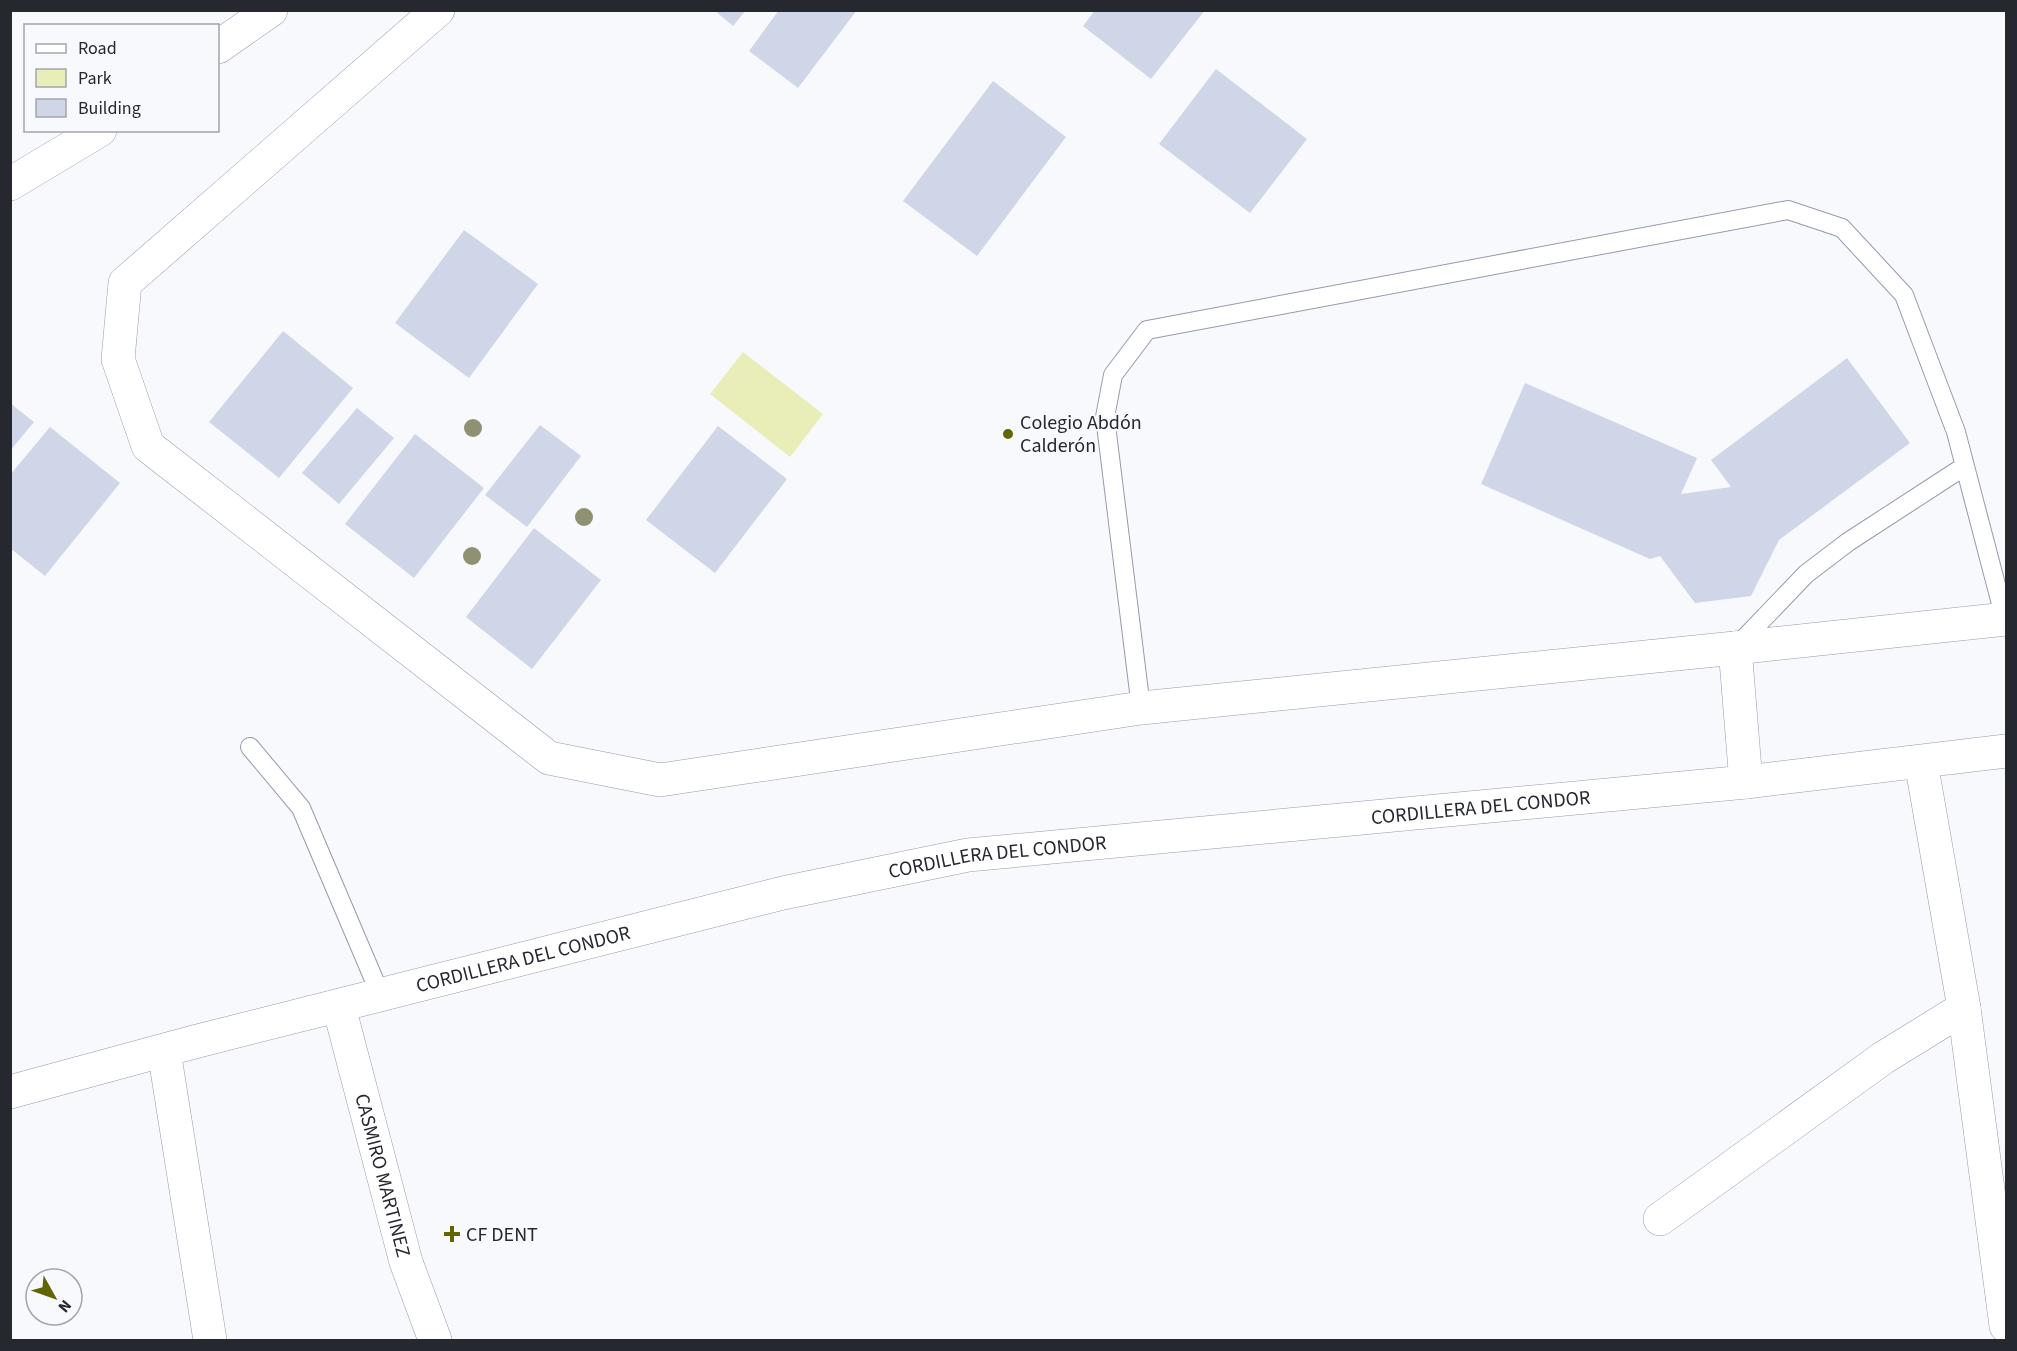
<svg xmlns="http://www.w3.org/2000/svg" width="2017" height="1351" viewBox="0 0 2017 1351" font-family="'Source Sans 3',sans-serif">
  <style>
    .green { fill: #e9eeb8 }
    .building { fill: #cfd6e8 }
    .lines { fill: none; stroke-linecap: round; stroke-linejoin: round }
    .lane-casing { stroke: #959bac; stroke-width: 20 }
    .street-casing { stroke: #959bac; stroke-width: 34 }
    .lane { stroke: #fff; stroke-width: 18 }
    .street { stroke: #fff; stroke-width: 33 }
    .tree { fill: #909172 }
    .poi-dot { fill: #626500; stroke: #f8f9fd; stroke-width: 2 }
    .labels { text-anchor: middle; stroke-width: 4.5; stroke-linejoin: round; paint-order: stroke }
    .poi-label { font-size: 20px; fill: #26282f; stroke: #f8f9fd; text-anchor: start }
    .street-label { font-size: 20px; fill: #26282f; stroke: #f8f9fd }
  </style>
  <rect width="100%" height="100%" fill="#f8f9fd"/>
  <path class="green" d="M 743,352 L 823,414 L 790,457 L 710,394 Z"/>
  <path class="building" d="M 714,10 L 746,10 L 733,26 Z
    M 779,10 L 857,10 L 798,88 L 749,51 Z
    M 1095,10 L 1205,10 L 1151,79 L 1083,26 Z
    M 1216,69 L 1307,139 L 1250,213 L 1159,144 Z
    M 993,81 L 1066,137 L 977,256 L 903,201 Z
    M 464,230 L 538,284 L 469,378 L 395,323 Z
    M 283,331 L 353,388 L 279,478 L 209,422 Z
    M 1847,358 L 1910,443 L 1779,540 L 1751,596 L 1695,603 L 1660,556 L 1650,559 L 1481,484 L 1525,383 L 1697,458 L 1681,494 L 1731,487 L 1711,460 Z
    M 10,403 L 34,422 L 10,451 Z
    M 357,408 L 394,438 L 339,504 L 302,473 Z
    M 540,425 L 581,456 L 527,527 L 485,495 Z
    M 718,426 L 787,479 L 715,573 L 646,520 Z
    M 50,427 L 120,483 L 45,576 L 10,548 L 10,475 Z
    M 415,434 L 484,488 L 414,578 L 345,524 Z
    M 534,528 L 601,580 L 532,669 L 466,617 Z"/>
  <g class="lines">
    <defs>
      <path id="lane" d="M 1737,646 L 1806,574 L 1848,542 L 1965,466
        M 1141,708 L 1105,417 L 1113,375 L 1147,330 L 1788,210 L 1842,228 L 1904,295 L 1956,432 L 2005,619
        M 250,747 L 301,808 L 381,996"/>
      <g id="street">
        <path d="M 438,10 L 125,283 L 118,359 L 148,446 L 549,758 L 660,780 L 1141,708 L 1735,648 L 1746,782"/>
        <path d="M 218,47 L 271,10"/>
        <path d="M 10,184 L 100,130"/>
        <path d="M 1735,648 L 2006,619"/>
        <path d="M 1921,762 L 1964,1008 L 2006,1326"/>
        <path id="s1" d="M 339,1007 L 406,1262 L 435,1340"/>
        <path d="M 164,1051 L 210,1340"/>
        <path id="s2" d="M 10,1092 L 194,1042 L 783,893 L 968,855 L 1746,782 L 2006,751"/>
        <path d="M 1660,1219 L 1883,1058 L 1964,1008"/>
      </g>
    </defs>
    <use href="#lane" class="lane-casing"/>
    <use href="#street" class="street-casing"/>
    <use href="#lane" class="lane"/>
    <use href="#street" class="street"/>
  </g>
  <g class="tree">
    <circle cx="473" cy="428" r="9"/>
    <circle cx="584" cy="517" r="9"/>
    <circle cx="472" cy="556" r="9"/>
  </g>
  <g class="poi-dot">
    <circle cx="1008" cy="434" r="6"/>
    <path d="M449 1225h6v6h6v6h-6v6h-6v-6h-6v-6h6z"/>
  </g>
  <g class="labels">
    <g class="poi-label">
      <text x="1020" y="429">Colegio Abdón<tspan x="1020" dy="23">Calderón</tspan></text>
      <text x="466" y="1241">CF DENT</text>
    </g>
    <g class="street-label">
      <text dy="7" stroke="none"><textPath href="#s2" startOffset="1502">CORDILLERA DEL CONDOR</textPath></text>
      <text dy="7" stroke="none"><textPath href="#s2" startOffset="1016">CORDILLERA DEL CONDOR</textPath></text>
      <text dy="7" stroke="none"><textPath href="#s2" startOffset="530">CORDILLERA DEL CONDOR</textPath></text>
      <text dy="7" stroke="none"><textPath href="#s1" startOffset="174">CASMIRO MARTINEZ</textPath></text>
    </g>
  </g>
  <rect width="2017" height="1351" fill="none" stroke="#26282f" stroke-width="24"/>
  <rect x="24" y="24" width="195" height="108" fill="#f8f9fd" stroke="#a4a5ab" stroke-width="1.5"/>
  <rect x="36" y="44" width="30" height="9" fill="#ffffff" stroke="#a4a5ab" stroke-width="1.5"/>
  <text x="78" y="54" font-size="18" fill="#26282f">Road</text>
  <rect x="36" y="69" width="30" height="18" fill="#e9eeb8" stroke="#a4a5ab" stroke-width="1.5"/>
  <text x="78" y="84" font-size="18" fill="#26282f">Park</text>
  <rect x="36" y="99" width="30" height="18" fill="#cfd6e8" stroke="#a4a5ab" stroke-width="1.5"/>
  <text x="78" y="114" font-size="18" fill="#26282f">Building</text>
  <g transform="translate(54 1297) rotate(130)"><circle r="28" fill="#f8f9fd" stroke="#a4a5ab" stroke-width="1.5"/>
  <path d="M0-4.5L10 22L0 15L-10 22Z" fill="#626500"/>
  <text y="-9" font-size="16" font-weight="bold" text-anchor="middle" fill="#26282f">N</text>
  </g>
</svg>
